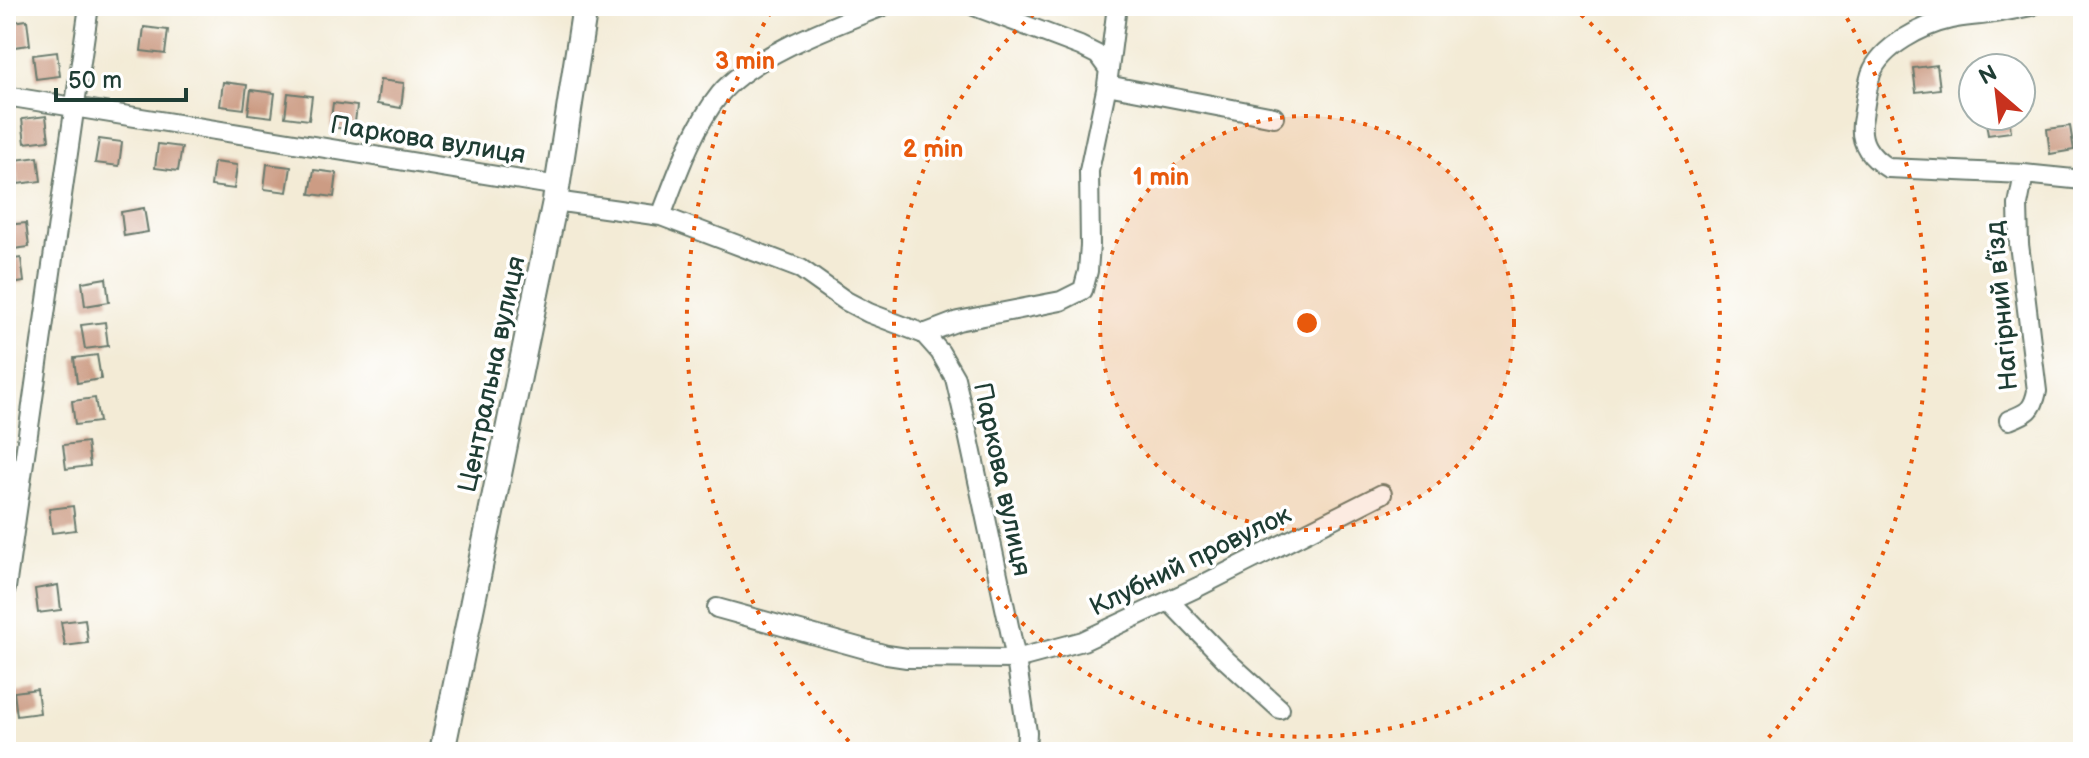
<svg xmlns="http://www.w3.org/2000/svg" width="2089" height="758" viewBox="0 0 2089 758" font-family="'Balsamiq Sans',sans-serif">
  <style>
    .building { fill: #cc9c84 }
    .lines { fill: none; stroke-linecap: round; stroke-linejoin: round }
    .minor-casing { stroke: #697a6d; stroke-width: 22 }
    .tertiary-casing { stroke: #697a6d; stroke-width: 28 }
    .minor { stroke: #fff; stroke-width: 18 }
    .tertiary { stroke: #fff; stroke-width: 24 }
    .ring { fill: none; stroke: #e8590c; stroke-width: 4; stroke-dasharray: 4 8 }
    .labels { text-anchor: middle; stroke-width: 7; stroke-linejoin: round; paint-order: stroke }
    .street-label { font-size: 26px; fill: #1f3d34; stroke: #fff }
    .centre { fill: #e8590c; stroke: #fff; stroke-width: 4 }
    .ring-label { font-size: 24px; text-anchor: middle; font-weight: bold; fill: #e8590c; stroke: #fff; stroke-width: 7; stroke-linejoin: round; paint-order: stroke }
  </style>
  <rect width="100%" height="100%" fill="#fff"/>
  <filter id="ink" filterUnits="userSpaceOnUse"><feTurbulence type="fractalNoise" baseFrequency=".0125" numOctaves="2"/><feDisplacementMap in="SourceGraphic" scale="16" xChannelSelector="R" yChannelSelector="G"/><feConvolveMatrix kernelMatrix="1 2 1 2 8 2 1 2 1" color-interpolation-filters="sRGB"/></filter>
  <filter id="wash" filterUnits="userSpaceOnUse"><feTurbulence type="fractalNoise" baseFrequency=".006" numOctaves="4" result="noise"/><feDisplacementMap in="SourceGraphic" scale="32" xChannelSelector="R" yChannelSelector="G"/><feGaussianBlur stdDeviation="1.8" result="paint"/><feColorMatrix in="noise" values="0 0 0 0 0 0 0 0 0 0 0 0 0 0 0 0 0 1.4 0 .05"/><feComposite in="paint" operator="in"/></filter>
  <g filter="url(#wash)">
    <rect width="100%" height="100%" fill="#f3ebd6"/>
    <g id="blocks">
      <path class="building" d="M 27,20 L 30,45 L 6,48 L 6,23 Z
        M 144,27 L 168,30 L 165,54 L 141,51 Z
        M 57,52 L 60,76 L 36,79 L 33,55 Z
        M 1937,65 L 1940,89 L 1916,92 L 1913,68 Z
        M 380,80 L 404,83 L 401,108 L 377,104 Z
        M 223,82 L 247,85 L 244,109 L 220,106 Z
        M 251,90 L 275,93 L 272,117 L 248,114 Z
        M 288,93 L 312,96 L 309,120 L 285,117 Z
        M 333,103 L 357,106 L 354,130 L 330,127 Z
        M 46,116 L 49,140 L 25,143 L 22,119 Z
        M 1985,116 L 2009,116 L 2011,132 L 1988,135 Z
        M 2070,126 L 2074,150 L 2050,154 L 2047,129 Z
        M 99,139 L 122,142 L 119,166 L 95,163 Z
        M 158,144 L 182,147 L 178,171 L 155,168 Z
        M 38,157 L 41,181 L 18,184 L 15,160 Z
        M 214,162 L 237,165 L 234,189 L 211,186 Z
        M 267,164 L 291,167 L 287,192 L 264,189 Z
        M 314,170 L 337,173 L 334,197 L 310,194 Z
        M 144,208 L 148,232 L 124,236 L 121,212 Z
        M 26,223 L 29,247 L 6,250 L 6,225 Z
        M 21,258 L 24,282 L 6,285 L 6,260 Z
        M 106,278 L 109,302 L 85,306 L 82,282 Z
        M 105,322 L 108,346 L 85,349 L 81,325 Z
        M 97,355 L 101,379 L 77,383 L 74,358 Z
        M 95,398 L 99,422 L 75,425 L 72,401 Z
        M 87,442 L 90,466 L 66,469 L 63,445 Z
        M 73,506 L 76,530 L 52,533 L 49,509 Z
        M 58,585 L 61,610 L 38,613 L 35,589 Z
        M 85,619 L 88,643 L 65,646 L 61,622 Z
        M 37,689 L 40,713 L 17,716 L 14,692 Z"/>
    </g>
  </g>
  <g filter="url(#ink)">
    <use href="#blocks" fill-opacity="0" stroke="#697a6d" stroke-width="2"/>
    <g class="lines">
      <defs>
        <path id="minor" d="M 974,6 L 1080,46 L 1098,55 L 1109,70
          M 2031,6 C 2017,9 2003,12 1988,14 C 1976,16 1963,16 1951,19 C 1924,25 1881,46 1871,74 C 1867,87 1865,103 1863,117 C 1858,140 1868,156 1888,168 L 2024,174 L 2083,180
          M 1107,85 L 1274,117
          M 6,96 L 558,186
          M 555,201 L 661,216 L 801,269 L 846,301 L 869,313 L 924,334 L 940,352 L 955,378 L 968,434 L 1016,659 L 1027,732 L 1026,752
          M 661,216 C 677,175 692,129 720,94 C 752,55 836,25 883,6
          M 924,334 L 958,321 L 1061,301 L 1083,290 L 1088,271 L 1090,245 L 1089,171 L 1107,85 L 1117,6
          M 2009,420 C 2027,413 2033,411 2037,391 L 2019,244 L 2018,205 L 2024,174
          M 6,588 L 89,6
          M 1169,601 L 1226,660 L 1280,709
          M 717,608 L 887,655 L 907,658 L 1016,659 L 1083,641 L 1198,587 L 1382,494"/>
        <path id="tertiary" d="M 442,752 L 555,201 L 585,6"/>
      </defs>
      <use href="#minor" class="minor-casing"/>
      <use href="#tertiary" class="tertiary-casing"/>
      <use href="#minor" class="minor"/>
      <use href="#tertiary" class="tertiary"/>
    </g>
  </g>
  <circle cx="1307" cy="323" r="207" fill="#e8590c" fill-opacity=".12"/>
  <g class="ring">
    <circle cx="1307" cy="323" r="207"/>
    <path d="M1572 7A413 413 0 1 1 1042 7"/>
    <path d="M857 750A620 620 0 0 1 773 8M1841 8A620 620 0 0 1 1757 750"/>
  </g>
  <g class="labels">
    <g class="street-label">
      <text transform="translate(428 139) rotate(9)" y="9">Паркова вулиця</text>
      <text transform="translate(2001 306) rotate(-95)" y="9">Нагірний в’їзд</text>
      <text transform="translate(491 374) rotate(-78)" y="9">Центральна вулиця</text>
      <text transform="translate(1003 479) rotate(78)" y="9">Паркова вулиця</text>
      <text transform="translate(1190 560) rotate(-26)" y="9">Клубний провулок</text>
    </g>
  </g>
  <circle cx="1307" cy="323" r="12" class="centre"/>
  <g class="ring-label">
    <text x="745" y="69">3 min</text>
    <text x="933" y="157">2 min</text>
    <text x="1161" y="185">1 min</text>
  </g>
  <rect width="2089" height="758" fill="none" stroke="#fff" stroke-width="32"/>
  <g transform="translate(1997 92) rotate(332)"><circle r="38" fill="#ffffff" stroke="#a5b1ae" stroke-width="2"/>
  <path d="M0-6L14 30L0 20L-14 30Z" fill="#c8321e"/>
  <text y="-12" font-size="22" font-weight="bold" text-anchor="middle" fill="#1f3d34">N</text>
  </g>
  <path d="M56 88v12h130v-12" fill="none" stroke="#1f3d34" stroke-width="4"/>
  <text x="68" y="88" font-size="24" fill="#1f3d34" stroke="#ffffff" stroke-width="6" paint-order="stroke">50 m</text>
</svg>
